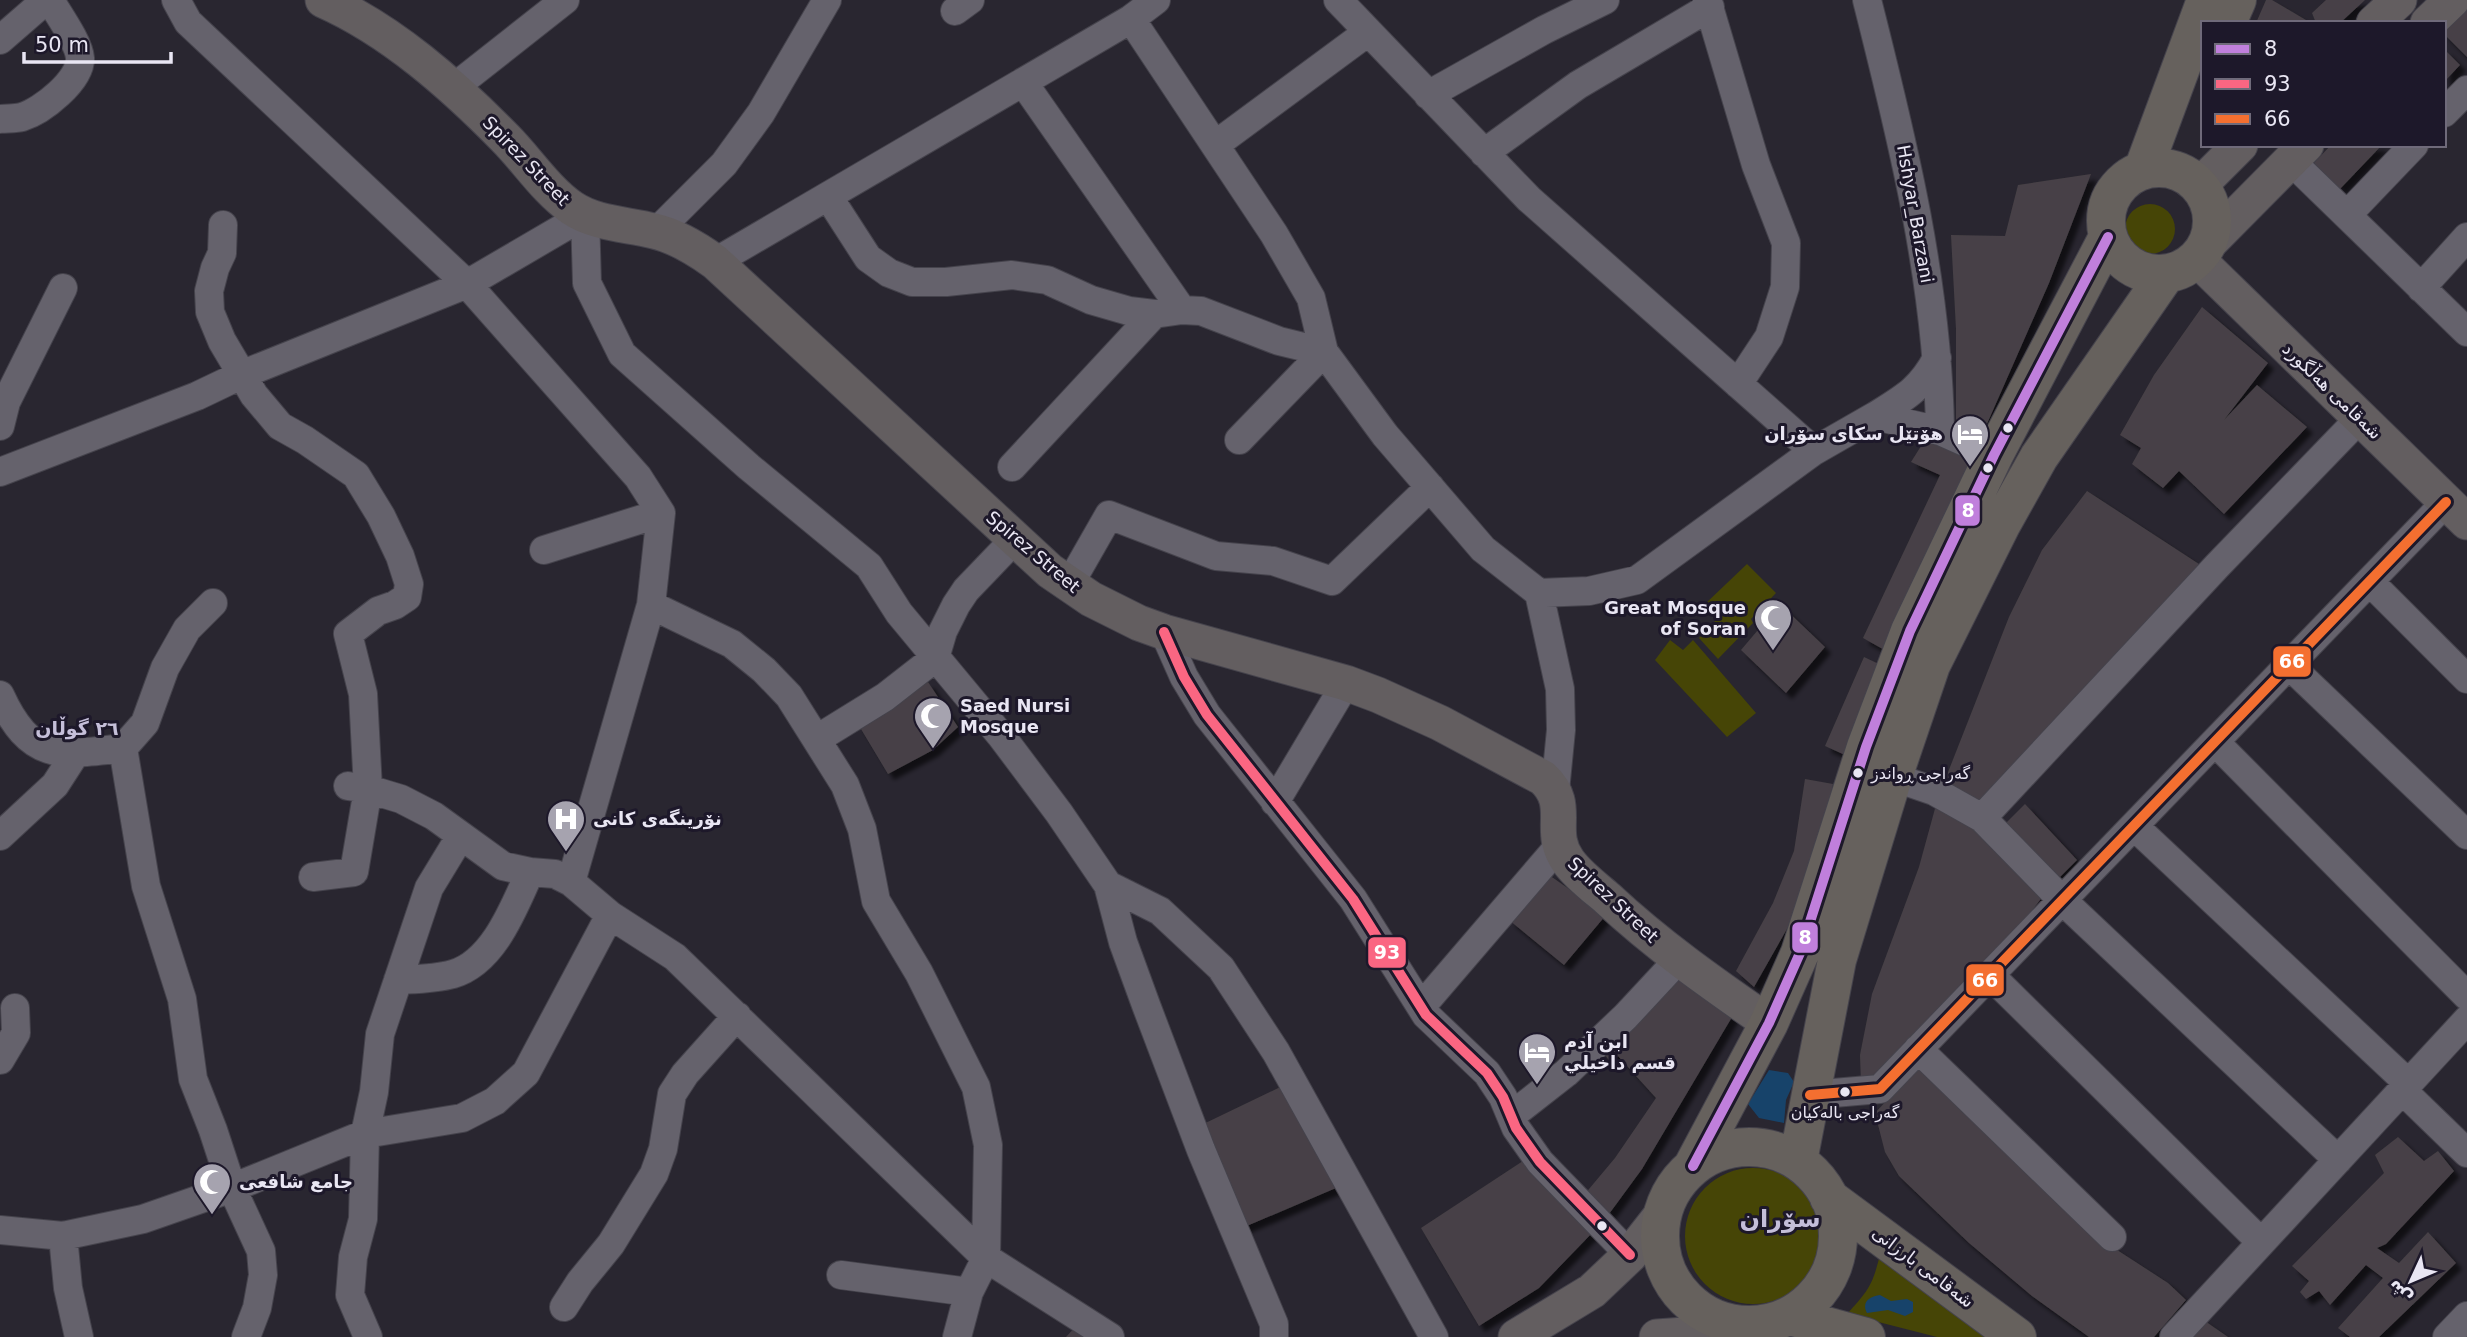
<svg xmlns="http://www.w3.org/2000/svg" width="2467" height="1337" viewBox="0 0 2467 1337" font-family="'DejaVu Sans',Vazirmatn,sans-serif">
  <style>
    .green { fill: #464506 }
    .water { fill: #17436a }
    .building { fill: #474146; filter: url(#shadow) }
    .lines { fill: none; stroke-linecap: round; stroke-linejoin: round }
    .minor-casing { stroke: #45434c; stroke-width: 30 }
    .major-casing { stroke: #45434c; stroke-width: 37 }
    .highway-casing { stroke: #45434c; stroke-width: 40 }
    .minor { stroke: #65626c; stroke-width: 28 }
    .major { stroke: #635e60; stroke-width: 35 }
    .highway { stroke: #66615d; stroke-width: 38 }
    .bus-1-casing { stroke: #1d182a; stroke-width: 16 }
    .bus-2-casing { stroke: #1d182a; stroke-width: 16 }
    .bus-3-casing { stroke: #1d182a; stroke-width: 16 }
    .bus-1 { stroke: #c07fdc; stroke-width: 10 }
    .bus-2 { stroke: #fa6682; stroke-width: 10 }
    .bus-3 { stroke: #f46f30; stroke-width: 10 }
    .bus-dot { fill: #e9e6f3; stroke: #1d182a; stroke-width: 2.5 }
    .labels { text-anchor: middle; stroke-width: 6; stroke-linejoin: round; paint-order: stroke }
    .bus-label { font-size: 16px; fill: #e9e6f3; stroke: #1d182a; text-anchor: start }
    .street-label { font-size: 18px; fill: #e9e6f3; stroke: #1d182a }
    .poi-label { font-size: 18px; font-weight: bold; fill: #e9e6f3; stroke: #1d182a; text-anchor: start }
    .neighbourhood-label { font-size: 19px; font-weight: bold; fill: #c5bfd9; stroke: #1d182a }
    .district-label { font-size: 24px; font-weight: bold; fill: #c5bfd9; stroke: #1d182a }
    .line-badge { stroke: #1d182a; stroke-width: 2.5 }
    .badge-label { font-size: 19px; text-anchor: middle; font-weight: bold; fill: #fff }
  </style>
  <defs>
    <filter id="shadow"><feDropShadow dx="6" dy="6" stdDeviation="2" flood-color="#0009"/></filter>
  </defs>
  <rect width="100%" height="100%" fill="#292630"/>
  <path class="green" d="M2125 229a25 25 0 1 1 50 0a25 25 0 1 1-50 0Z
    M 1747,564 L 1776,593 L 1751,619 L 1753,623 L 1718,659 L 1699,638 L 1717,619 L 1704,605 Z
    M 1670,640 L 1683,650 L 1693,640 L 1756,713 L 1727,737 L 1655,660 Z
    M1685 1236a68 68 0 1 1 136 0a68 68 0 1 1-136 0Z
    M 1880,1254 L 1995,1337 L 1937,1337 L 1847,1314 C 1868,1291 1873,1285 1880,1254 Z"/>
  <path class="water" d="M 1769,1070 L 1788,1073 L 1794,1082 L 1786,1100 L 1784,1123 L 1759,1118 L 1748,1104 Z
    M 1880,1295 L 1891,1301 L 1907,1299 L 1913,1302 L 1913,1312 L 1905,1316 L 1888,1310 L 1867,1313 C 1861,1302 1870,1296 1880,1295 Z"/>
  <path class="building" d="M 2266,0 L 2272,0 L 2311,23 L 2256,23 Z
    M 2326,0 L 2365,0 L 2340,23 L 2316,23 L 2312,13 Z
    M 2467,2 L 2467,57 L 2444,34 L 2444,24 Z
    M 2444,49 L 2460,65 L 2444,82 Z
    M 2331,145 L 2382,145 L 2340,189 L 2314,163 Z
    M 2091,174 L 2049,283 L 1979,442 L 1964,435 L 1956,421 L 1956,329 L 1951,235 L 2005,236 L 2018,185 Z
    M 2202,307 L 2268,363 L 2224,420 L 2257,385 L 2307,427 L 2224,514 L 2179,471 L 2163,488 L 2132,464 L 2141,448 L 2120,435 L 2154,375 Z
    M 1928,435 L 1972,461 L 1888,652 L 1863,638 L 1940,475 L 1911,462 Z
    M 2087,491 L 2202,566 L 1982,803 L 1943,785 L 2009,617 L 2042,550 Z
    M 1780,604 L 1825,647 L 1786,693 L 1741,650 Z
    M 1864,657 L 1883,666 L 1845,755 L 1825,746 Z
    M 928,682 L 958,727 L 933,750 L 888,774 L 858,724 Z
    M 1805,779 L 1833,784 L 1817,862 L 1796,913 L 1754,987 L 1736,971 L 1773,903 L 1794,851 Z
    M 2025,804 L 2077,860 L 2058,879 L 2004,825 Z
    M 1936,805 L 1980,825 L 2046,892 L 2028,916 L 1880,1080 L 1861,1083 L 1860,1055 L 1872,994 L 1919,867 Z
    M 1549,875 L 1606,915 L 1564,965 L 1509,920 Z
    M 1679,971 L 1735,1012 L 1642,1169 L 1609,1214 L 1584,1195 L 1615,1158 L 1656,1098 L 1618,1056 L 1612,1064 L 1602,1051 Z
    M 1920,1065 L 2094,1235 L 2168,1283 L 2186,1300 L 2154,1337 L 2089,1337 L 2032,1296 L 1969,1243 L 1899,1176 L 1885,1152 L 1875,1113 Z
    M 1293,1081 L 1350,1182 L 1235,1231 L 1193,1129 Z
    M 2398,1137 L 2424,1161 L 2438,1151 L 2454,1171 L 2386,1244 L 2377,1248 L 2399,1263 L 2428,1232 L 2456,1263 L 2379,1337 L 2350,1337 L 2338,1328 L 2383,1278 L 2366,1265 L 2330,1305 L 2319,1291 L 2306,1299 L 2300,1292 L 2309,1281 L 2292,1266 L 2384,1173 L 2375,1155 Z
    M 1526,1159 L 1593,1232 L 1539,1288 L 1479,1326 L 1421,1228 Z
    M 2202,1319 L 2228,1337 L 2186,1337 Z
    M 1078,1324 L 1099,1337 L 1066,1337 Z"/>
  <g class="lines">
    <defs>
      <path id="minor" d="M 176,0 L 188,22 L 467,284 L 638,477 L 661,513 L 651,605 L 571,882
        M 1338,0 L 1529,199 L 1814,451
        M 1707,0 L 1756,165 L 1786,243 L 1785,287 L 1769,337 L 1738,384
        M 1867,0 C 1903,142 1938,284 1940,431
        M 955,11 L 970,0
        M 1131,19 L 1274,234 L 1311,298 L 1324,352 L 1385,435 L 1483,549 L 1539,593 L 1560,689 L 1561,730 L 1555,791
        M 0,40 L 46,0
        M 1023,82 L 1182,310
        M 452,89 L 565,0
        M 1428,95 L 1544,30 L 1605,0
        M 2444,113 L 2467,90
        M 0,119 C 7,118 15,119 22,117 C 42,111 81,80 80,58 C 79,43 58,14 50,0
        M 1215,145 L 1368,32
        M 1484,153 L 1578,85 L 1710,7
        M 2291,161 L 2467,332
        M 828,196 L 868,258 L 889,273 L 912,282 L 946,282 L 1012,275 L 1047,280 L 1091,300 L 1129,311 L 1154,314 L 1182,310 L 1201,311 L 1279,341 L 1324,352 L 1239,440
        M 2347,215 L 2414,145
        M 223,225 L 222,253 L 215,268 L 209,291 L 210,312 L 222,341 L 254,395 L 280,426 L 305,440 L 356,475 L 381,516 L 400,556 L 409,584 L 407,597 L 395,605 L 378,611 L 348,634 L 363,694 L 368,789 L 354,872 L 313,877
        M 657,231 L 724,164 L 761,113 L 827,0
        M 715,262 L 1131,19 L 1156,0
        M 2421,288 L 2467,237
        M 1875,416 C 1904,398 1921,389 1937,358
        M 0,426 L 6,402 L 63,288
        M 1012,467 L 1154,314
        M 0,472 L 197,396 L 241,375 L 467,284 L 585,215 L 587,283 L 622,354 L 749,467 L 869,566 L 899,613 L 1002,737 L 1059,813 L 1108,885 L 1123,942 L 1146,1005 L 1201,1150 L 1274,1324 L 1274,1337
        M 544,550 L 661,513
        M 2370,582 L 2467,679
        M 1069,585 L 1109,515 L 1216,556 L 1273,561 L 1332,581 L 1430,487
        M 1539,593 L 1589,591 L 1637,580 L 1814,451 L 1875,416 L 1940,431 L 1994,455
        M 651,605 L 732,644 L 764,670 L 789,696 L 845,785 L 862,829 L 876,901 L 919,973 L 976,1087 L 988,1145 L 986,1258 L 969,1292 L 957,1337
        M 1164,632 L 1184,677 L 1207,715 L 1353,899 L 1426,1015 L 1487,1073 L 1503,1097 L 1516,1128 L 1540,1162 L 1630,1255
        M 2289,665 L 2467,835
        M 0,695 C 30,761 60,756 123,748 L 145,723 L 165,668 L 187,629 L 213,603
        M 817,739 L 885,697 L 935,658 L 943,631 L 956,605 L 966,590 L 1015,539
        M 2215,742 L 2467,996
        M 123,748 L 146,886 L 182,999 L 193,1079 L 213,1130 L 232,1188 L 261,1251 L 263,1275 L 257,1308 L 246,1337
        M 1893,777 L 1934,791 L 1982,818
        M 348,786 L 368,789 L 401,799 L 434,816 L 503,866 L 530,872 L 555,874 L 571,882 L 610,915 L 675,957 L 986,1258 L 1110,1337
        M 1275,802 L 1346,683
        M 2134,826 L 2408,1083
        M 0,836 L 55,785 L 75,754
        M 1108,885 L 1160,911 L 1221,968 L 1276,1052 L 1434,1337
        M 1990,975 L 2261,1242
        M 398,980 C 417,979 435,979 453,974 C 494,962 514,907 530,872
        M 1421,1007 L 1559,846
        M 1918,1049 L 2112,1237
        M 0,1060 L 16,1033 L 15,1008
        M 2402,1090 L 2467,1153
        M 1810,1095 L 1880,1089 L 2446,502
        M 1511,1116 L 1566,1073 L 1626,1016 L 1679,959
        M 2338,1160 L 2062,900 L 1982,818 L 2217,566 L 2360,418
        M 0,1230 L 63,1236 L 143,1219 L 232,1188 L 365,1134 L 462,1118 L 495,1101 L 526,1073 L 610,915
        M 63,1236 L 68,1288 L 79,1337
        M 841,1275 L 969,1292
        M 564,1307 L 580,1282 L 611,1244 L 654,1174 L 663,1149 L 672,1094 L 685,1074 L 737,1016
        M 368,1337 L 350,1295 L 353,1257 L 363,1219 L 365,1134 L 374,1092 L 380,1034 L 429,888 L 460,837
        M 2174,1337 L 2467,1020
        M 2447,1337 L 2467,1316"/>
      <path id="major" d="M 323,0 C 391,30 453,85 505,138 C 527,160 546,190 572,208 C 596,224 626,224 654,231 C 676,236 697,249 715,262 L 1050,571 L 1091,599 L 1139,623 L 1164,632 L 1346,683 L 1378,695 L 1440,723 L 1543,778 C 1573,806 1546,830 1568,861 C 1578,875 1594,887 1607,898 C 1657,945 1713,984 1769,1023
        M 2374,23 L 2399,0
        M 2428,23 L 2452,0
        M 2199,186 L 2240,145
        M 2207,245 L 2306,145
        M 2197,259 L 2467,522
        M 1516,1337 L 1592,1291 L 1630,1255 L 1663,1213
        M 1657,1337 L 1699,1334 L 1744,1325"/>
      <path id="highway" d="M 2227,23 L 2237,0
        M2106 221a53 53 0 1 1 106 0a53 53 0 1 1-106 0Z
        M 2143,170 L 2206,0
        M1660 1236a89 89 0 1 1 178 0a89 89 0 1 1-178 0Z
        M 1798,1161 L 1837,960 L 1893,777 L 1931,665 L 2001,525 L 2039,457 L 2166,274
        M 1693,1166 L 1769,1023 L 1800,953 L 1866,747 L 1910,631 L 1994,455 L 2108,237
        M 1829,1198 L 2017,1337
        M 1790,1316 L 1866,1337"/>
    </defs>
    <use href="#minor" class="minor-casing"/>
    <use href="#major" class="major-casing"/>
    <use href="#highway" class="highway-casing"/>
    <use href="#minor" class="minor"/>
    <use href="#major" class="major"/>
    <use href="#highway" class="highway"/>
    <defs>
      <path id="bus-1" d="M 1693,1166 L 1769,1023 L 1800,953 L 1866,747 L 1910,631 L 1994,455 L 2108,237"/>
      <path id="bus-2" d="M 1164,632 L 1184,677 L 1207,715 L 1353,899 L 1426,1015 L 1487,1073 L 1503,1097 L 1516,1128 L 1540,1162 L 1630,1255"/>
      <path id="bus-3" d="M 1810,1095 L 1880,1089 L 2446,502"/>
    </defs>
    <use href="#bus-1" class="bus-1-casing"/>
    <use href="#bus-2" class="bus-2-casing"/>
    <use href="#bus-3" class="bus-3-casing"/>
    <use href="#bus-1" class="bus-1"/>
    <use href="#bus-2" class="bus-2"/>
    <use href="#bus-3" class="bus-3"/>
  </g>
  <defs>
    <symbol id="hotel-pin" viewBox="-11 -11 22 30"><path d="M0 17L-7.5 6A9.5 9.5 0 1 1 7.5 6Z" fill="#a6a3af" stroke="#1d182a"/><path d="M-6-4.5h1.5V1H6V5H4.5V3h-9V5H-6ZM-4 0a1.8 1.8 0 1 1 3.6 0ZM.5 0V-2.5h3Q6-2.5 6 0Z" fill="#fff"/></symbol>
    <symbol id="mosque-pin" viewBox="-11 -11 22 30"><path d="M0 17L-7.5 6A9.5 9.5 0 1 1 7.5 6Z" fill="#a6a3af" stroke="#1d182a"/><path d="M3.5-4.9A6 6 0 1 0 3.5 4.9A5 5 0 1 1 3.5-4.9Z" fill="#fff"/></symbol>
    <symbol id="hospital-pin" viewBox="-11 -11 22 30"><path d="M0 17L-7.5 6A9.5 9.5 0 1 1 7.5 6Z" fill="#a6a3af" stroke="#1d182a"/><path d="M-5-5h3v3.5h4V-5h3V5h-3V1.5h-4V5h-3Z" fill="#fff"/></symbol>
  </defs>
  <g fill-rule="evenodd">
    <use href="#hotel-pin" x="1948" y="412" width="44" height="60"/>
    <use href="#mosque-pin" x="1751" y="596" width="44" height="60"/>
    <use href="#mosque-pin" x="911" y="694" width="44" height="60"/>
    <use href="#hospital-pin" x="544" y="797" width="44" height="60"/>
    <use href="#hotel-pin" x="1515" y="1030" width="44" height="60"/>
    <use href="#mosque-pin" x="190" y="1160" width="44" height="60"/>
  </g>
  <g class="bus-dot">
    <circle cx="2008" cy="428" r="6"/>
    <circle cx="1988" cy="468" r="6"/>
    <circle cx="1858" cy="773" r="6"/>
    <circle cx="1845" cy="1092" r="6"/>
    <circle cx="1602" cy="1226" r="6"/>
  </g>
  <g class="labels">
    <g class="bus-label">
      <text x="1871" y="779">گەراجی ڕواندز</text>
      <text x="1845" y="1118" text-anchor="middle">گەراجی بالەکیان</text>
    </g>
    <g class="street-label">
      <text transform="translate(526 161) rotate(46)" y="6">Spirez Street</text>
      <text transform="translate(1915 214) rotate(80)" y="6">Hshyar_Barzani</text>
      <text transform="translate(2332 391) rotate(44)" y="6">شەقامی ھەڵگورد</text>
      <text transform="translate(1033 552) rotate(40)" y="6">Spirez Street</text>
      <text transform="translate(1613 900) rotate(43)" y="6">Spirez Street</text>
      <text transform="translate(1923 1267) rotate(37)" y="6">شەقامی بارزانی</text>
    </g>
    <g class="poi-label">
      <text x="1943" y="440" text-anchor="end">هۆتێل سکای سۆران</text>
      <text x="1746" y="614" text-anchor="end">Great Mosque<tspan x="1746" dy="21">of Soran</tspan></text>
      <text x="960" y="712">Saed Nursi<tspan x="960" dy="21">Mosque</tspan></text>
      <text x="593" y="825">نۆرینگەی کانی</text>
      <text x="1564" y="1048">ابن آدم<tspan x="1564" dy="21">قسم داخيلي</tspan></text>
      <text x="239" y="1188">جامع شافعی</text>
    </g>
    <g class="neighbourhood-label">
      <text x="77" y="735">٢٦ گوڵان</text>
    </g>
    <g class="district-label">
      <text x="1780" y="1227">سۆران</text>
    </g>
  </g>
  <g class="line-badge">
    <rect x="1954" y="494" width="27" height="33" rx="7" fill="#c07fdc"/>
    <rect x="2272" y="645" width="40" height="33" rx="7" fill="#f46f30"/>
    <rect x="1791" y="921" width="28" height="33" rx="7" fill="#c07fdc"/>
    <rect x="1367" y="936" width="40" height="33" rx="7" fill="#fa6682"/>
    <rect x="1965" y="963" width="40" height="34" rx="7" fill="#f46f30"/>
  </g>
  <g class="badge-label">
    <text x="1968" y="517">8</text>
    <text x="2292" y="668">66</text>
    <text x="1805" y="944">8</text>
    <text x="1387" y="959">93</text>
    <text x="1985" y="987">66</text>
  </g>
  <rect x="2201" y="21" width="245" height="126" fill="#1d182a" stroke="#6f6a7a" stroke-width="2"/>
  <rect x="2215" y="44" width="35" height="10" fill="#c07fdc" stroke="#6f6a7a" stroke-width="2"/>
  <text x="2264" y="56" font-size="21" fill="#e9e6f3">8</text>
  <rect x="2215" y="79" width="35" height="10" fill="#fa6682" stroke="#6f6a7a" stroke-width="2"/>
  <text x="2264" y="91" font-size="21" fill="#e9e6f3">93</text>
  <rect x="2215" y="114" width="35" height="10" fill="#f46f30" stroke="#6f6a7a" stroke-width="2"/>
  <text x="2264" y="126" font-size="21" fill="#e9e6f3">66</text>
  <g transform="translate(2411 1281) rotate(226)" stroke="#1d182a" stroke-width="5" paint-order="stroke">
  <path d="M0-5L12 26L0 18L-12 26Z" fill="#e9e6f3"/>
  <text y="-10" font-size="19" font-weight="bold" text-anchor="middle" fill="#e9e6f3">ش</text>
  </g>
  <path d="M24 52v10h147v-10" fill="none" stroke="#e9e6f3" stroke-width="3.5"/>
  <text x="35" y="52" font-size="21" fill="#e9e6f3" stroke="#1d182a" stroke-width="5" paint-order="stroke">50 m</text>
</svg>
